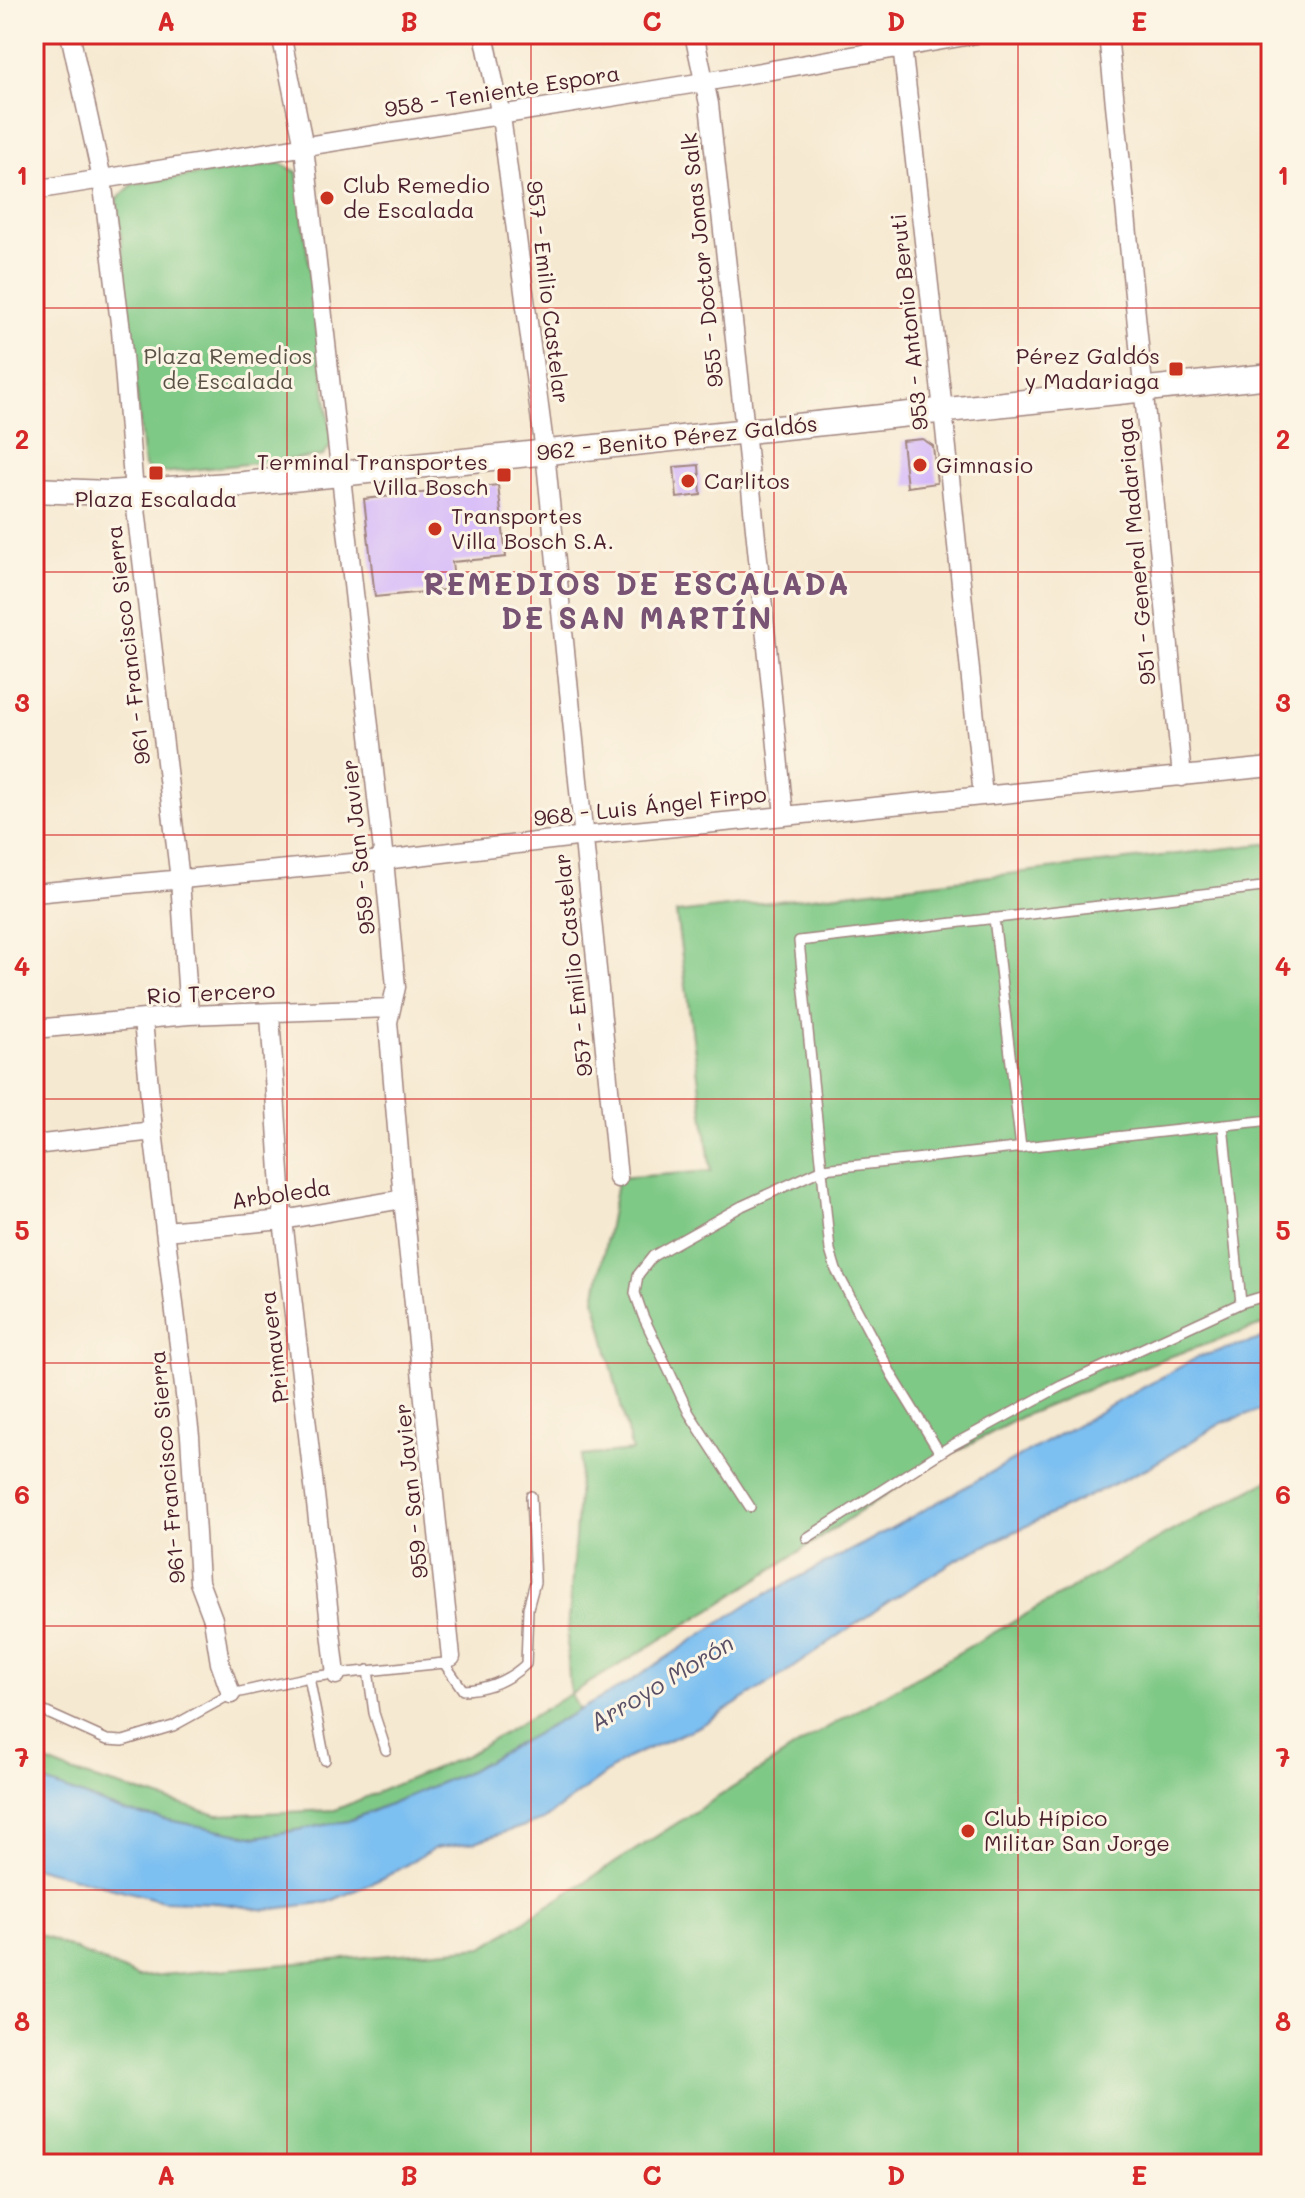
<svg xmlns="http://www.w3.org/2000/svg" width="1305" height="2198" viewBox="0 0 1305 2198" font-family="Mali,sans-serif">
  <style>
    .green { fill: #7fc986; stroke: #647458; stroke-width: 2 }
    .water { fill: #7bbff1; stroke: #626f8e; stroke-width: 2 }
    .building { fill: #d1b3fc }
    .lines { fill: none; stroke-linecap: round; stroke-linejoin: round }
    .service-casing { stroke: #a0847e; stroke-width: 12 }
    .minor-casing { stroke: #a0847e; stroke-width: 21 }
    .secondary-casing { stroke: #a0847e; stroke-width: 27 }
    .service { stroke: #fff; stroke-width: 9 }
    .minor { stroke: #fff; stroke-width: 18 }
    .secondary { stroke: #fff; stroke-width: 24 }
    .grid { fill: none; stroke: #d62828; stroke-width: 2; stroke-opacity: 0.55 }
    .poi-dot { fill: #c8321e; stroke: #fcf5e5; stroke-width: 3 }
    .labels { text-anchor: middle; stroke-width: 6; stroke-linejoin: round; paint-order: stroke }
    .street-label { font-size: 22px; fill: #4a1f2b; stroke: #fcf5e5 }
    .poi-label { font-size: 22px; fill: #4a1f2b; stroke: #fcf5e5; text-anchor: start }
    .park-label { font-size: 22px; fill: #5a5246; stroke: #fcf5e5 }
    .water-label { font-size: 24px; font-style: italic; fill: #594f66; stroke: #fcf5e5 }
    .district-label { font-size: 30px; font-weight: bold; letter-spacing: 2px; fill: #795374; stroke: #fcf5e5 }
    .neatline { fill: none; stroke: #d62828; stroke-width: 3 }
    .grid-label { font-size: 26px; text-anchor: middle; font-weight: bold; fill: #d62828 }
  </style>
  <rect width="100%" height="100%" fill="#fcf5e5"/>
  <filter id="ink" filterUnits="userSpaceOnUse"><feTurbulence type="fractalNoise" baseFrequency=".0125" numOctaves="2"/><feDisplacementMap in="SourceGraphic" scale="16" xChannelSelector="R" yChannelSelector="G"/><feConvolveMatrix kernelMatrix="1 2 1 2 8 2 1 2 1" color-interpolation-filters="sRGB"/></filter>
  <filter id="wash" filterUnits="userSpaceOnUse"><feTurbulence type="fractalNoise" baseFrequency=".006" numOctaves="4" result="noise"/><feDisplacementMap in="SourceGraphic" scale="32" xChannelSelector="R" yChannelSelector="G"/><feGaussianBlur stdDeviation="1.8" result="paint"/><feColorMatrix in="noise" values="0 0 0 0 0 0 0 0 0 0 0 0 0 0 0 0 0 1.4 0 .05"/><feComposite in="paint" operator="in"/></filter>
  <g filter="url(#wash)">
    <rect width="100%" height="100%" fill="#f6e9d1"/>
    <path class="green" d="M 280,163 L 297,172 L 332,444 L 323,456 L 153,474 L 144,466 L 117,199 L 133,184 Z
      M 1271,843 L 1271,1322 L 1160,1360 L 1023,1416 L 929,1466 L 718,1605 L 571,1694 L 579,1710 L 469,1771 L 348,1821 L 257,1837 L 126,1812 L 34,1778 L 34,1757 L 71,1772 L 217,1815 L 335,1810 L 467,1755 L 570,1694 L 567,1646 L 581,1456 L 632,1451 L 595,1299 L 618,1178 L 711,1171 L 676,913 Z
      M 1271,1479 L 1271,2164 L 34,2164 L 34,1932 L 138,1977 L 483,1947 L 823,1730 L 1174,1530 Z"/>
    <path class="water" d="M 1271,1336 L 1271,1406 L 1222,1423 L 1149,1467 L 956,1560 L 888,1602 L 782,1675 L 702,1725 L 627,1758 L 543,1820 L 475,1842 L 435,1848 L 385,1877 L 329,1902 L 266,1910 L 218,1903 L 163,1901 L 34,1867 L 34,1778 L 126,1812 L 257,1837 L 348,1821 L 469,1771 L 628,1683 L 751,1602 L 861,1545 L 1198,1357 Z"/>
    <g id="blocks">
      <path class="building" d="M 923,439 L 933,446 L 937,483 L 907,487 L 902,441 Z
        M 699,465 L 701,495 L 677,498 L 674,467 Z
        M 498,485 L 506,557 L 452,562 L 455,589 L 375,597 L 364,499 Z"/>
    </g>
  </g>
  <g filter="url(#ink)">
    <use href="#blocks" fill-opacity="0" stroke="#a0847e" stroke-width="2"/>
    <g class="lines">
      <defs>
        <path id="service" d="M 994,918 L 1021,1148
          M 1223,1125 L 1241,1303
          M 940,1453 L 892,1375 L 836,1270 L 830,1250 L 799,941 L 1271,886
          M 750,1507 L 689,1413 L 643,1316 L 635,1293 L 638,1275 L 653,1256 L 742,1206 L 823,1169 L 1271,1120
          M 807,1538 L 949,1447 L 1061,1386 L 1241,1303 L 1271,1294
          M 444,1663 L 463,1690 C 487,1689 509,1680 526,1664 L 528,1608 L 535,1582 L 531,1496
          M 368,1670 L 374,1713 L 386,1750
          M 309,1677 L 325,1760
          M 34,1707 L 107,1740 L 123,1741 L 173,1726 L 231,1694 L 309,1677 L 444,1663 L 451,1657"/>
        <path id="minor" d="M 70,34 L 102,179 L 121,331 L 134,492 L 180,880 L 189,1015
          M 281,34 L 304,147 L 384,860 L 396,987 L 388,1022 L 403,1199 L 451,1657
          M 484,34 L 501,116 L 545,452 L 618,1178
          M 694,34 L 709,104 L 745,430 L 784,815
          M 1108,34 L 1182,777
          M 901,37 L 943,410 L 983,796
          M 34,190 L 704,82 L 977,34
          M 34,893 L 384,860 L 585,836 L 1271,767
          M 270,1014 L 283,1220 L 336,1675
          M 143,1020 L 153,1131 L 190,1436 L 199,1582 L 213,1619 L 220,1663 L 231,1694
          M 34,1029 L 189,1015 L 391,1008
          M 34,1145 L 153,1131
          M 165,1231 L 283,1220 L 403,1199"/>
        <path id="secondary" d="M 34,490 L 108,493 L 244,484 L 1271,376"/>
      </defs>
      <use href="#service" class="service-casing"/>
      <use href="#minor" class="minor-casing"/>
      <use href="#secondary" class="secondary-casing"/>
      <use href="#service" class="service"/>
      <use href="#minor" class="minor"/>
      <use href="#secondary" class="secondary"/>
    </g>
  </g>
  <path class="grid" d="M 287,34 L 287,2164M 531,34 L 531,2164M 774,34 L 774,2164M 1018,34 L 1018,2164M 34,308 L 1271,308M 34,572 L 1271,572M 34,835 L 1271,835M 34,1099 L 1271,1099M 34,1363 L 1271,1363M 34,1626 L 1271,1626M 34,1890 L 1271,1890"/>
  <g class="poi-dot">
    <circle cx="327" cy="198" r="8"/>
    <rect x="1168" y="361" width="16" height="16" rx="4"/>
    <circle cx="920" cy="465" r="8"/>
    <rect x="148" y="465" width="16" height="16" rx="4"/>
    <rect x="496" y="467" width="16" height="16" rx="4"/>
    <circle cx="688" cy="481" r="8"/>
    <circle cx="435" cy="529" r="8"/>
    <circle cx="968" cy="1831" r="8"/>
  </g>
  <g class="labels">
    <g class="street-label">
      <text transform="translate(502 91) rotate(-9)" y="8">958 - Teniente Espora</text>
      <text transform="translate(702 260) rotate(-96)" y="8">955 - Doctor Jonas Salk</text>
      <text transform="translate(548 292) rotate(83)" y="8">957 - Emilio Castelar</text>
      <text transform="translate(909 322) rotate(-96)" y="8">953 - Antonio Beruti</text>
      <text transform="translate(677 438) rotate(-6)" y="8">962 - Benito Pérez Galdós</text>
      <text transform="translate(1136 551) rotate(-95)" y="8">951 - General Madariaga</text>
      <text transform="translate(128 645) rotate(-97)" y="8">961 - Francisco Sierra</text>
      <text transform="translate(650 806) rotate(-6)" y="8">968 - Luis Ángel Firpo</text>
      <text transform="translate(358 847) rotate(-96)" y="8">959 - San Javier</text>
      <text transform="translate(573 965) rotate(-96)" y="8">957 - Emilio Castelar</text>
      <text transform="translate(211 993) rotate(-3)" y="8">Rio Tercero</text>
      <text transform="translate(281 1194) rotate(-8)" y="8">Arboleda</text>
      <text transform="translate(274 1347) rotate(-97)" y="8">Primavera</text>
      <text transform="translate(167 1467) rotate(-95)" y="8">961- Francisco Sierra</text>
      <text transform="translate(411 1491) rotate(-96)" y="8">959 - San Javier</text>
    </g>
    <g class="poi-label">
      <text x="343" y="193">Club Remedio<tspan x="343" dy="25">de Escalada</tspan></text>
      <text x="1160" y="364" text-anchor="end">Pérez Galdós<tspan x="1160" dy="25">y Madariaga</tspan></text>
      <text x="488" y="470" text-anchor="end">Terminal Transportes<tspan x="488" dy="25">Villa Bosch</tspan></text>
      <text x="936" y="473">Gimnasio</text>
      <text x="704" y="489">Carlitos</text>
      <text x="156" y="507" text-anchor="middle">Plaza Escalada</text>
      <text x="451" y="524">Transportes<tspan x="451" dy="25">Villa Bosch S.A.</tspan></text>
      <text x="984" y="1826">Club Hípico<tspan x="984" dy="25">Militar San Jorge</tspan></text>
    </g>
    <g class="park-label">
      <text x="228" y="364">Plaza Remedios<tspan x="228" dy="25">de Escalada</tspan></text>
    </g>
    <g class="water-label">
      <text transform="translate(662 1683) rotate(-31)" y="8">Arroyo Morón</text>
    </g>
    <g class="district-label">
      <text x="637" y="595">REMEDIOS DE ESCALADA<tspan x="637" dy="34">DE SAN MARTÍN</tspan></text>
    </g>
  </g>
  <rect width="1305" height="2198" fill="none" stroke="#fcf5e5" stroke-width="88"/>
  <rect x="44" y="44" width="1217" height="2110" class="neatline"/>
  <g class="grid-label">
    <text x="166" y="31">A</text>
    <text x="409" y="31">B</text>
    <text x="652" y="31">C</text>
    <text x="896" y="31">D</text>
    <text x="1139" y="31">E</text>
    <text x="22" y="185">1</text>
    <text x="1283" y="185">1</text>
    <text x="22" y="449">2</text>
    <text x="1283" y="449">2</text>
    <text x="22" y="712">3</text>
    <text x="1283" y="712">3</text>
    <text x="22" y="976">4</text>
    <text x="1283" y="976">4</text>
    <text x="22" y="1240">5</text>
    <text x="1283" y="1240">5</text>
    <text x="22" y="1504">6</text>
    <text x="1283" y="1504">6</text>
    <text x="22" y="1767">7</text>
    <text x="1283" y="1767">7</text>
    <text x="22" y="2031">8</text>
    <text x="1283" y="2031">8</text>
    <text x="166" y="2185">A</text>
    <text x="409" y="2185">B</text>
    <text x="652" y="2185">C</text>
    <text x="896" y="2185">D</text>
    <text x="1139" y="2185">E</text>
  </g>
</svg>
